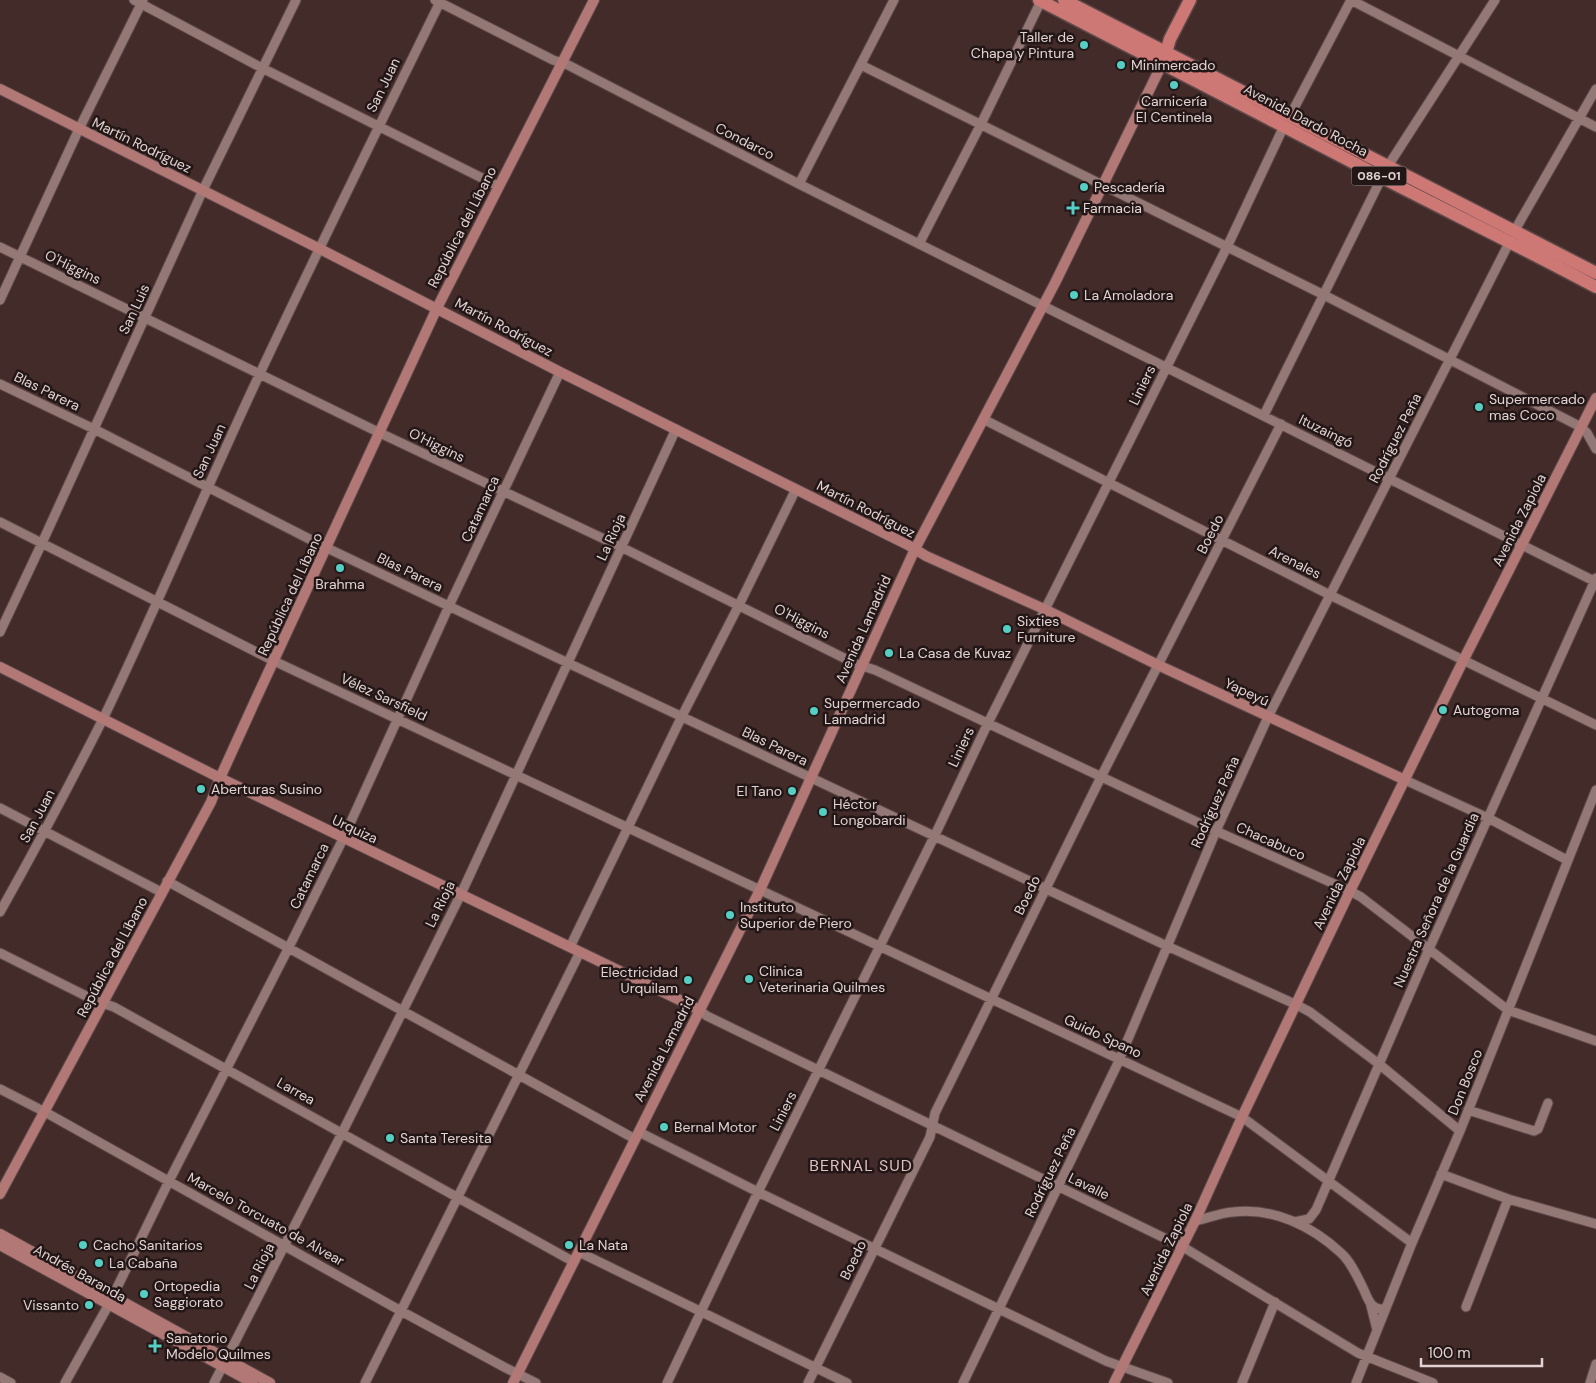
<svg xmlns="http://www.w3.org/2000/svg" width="1596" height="1383" viewBox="0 0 1596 1383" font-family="'DM Sans',sans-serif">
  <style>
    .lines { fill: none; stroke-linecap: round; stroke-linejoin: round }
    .street-casing { stroke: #5c4847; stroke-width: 11 }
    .secondary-casing { stroke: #5c4847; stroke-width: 12 }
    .primary-casing { stroke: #5c4847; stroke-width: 15 }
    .street { stroke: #947876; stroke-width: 9 }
    .secondary { stroke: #b17876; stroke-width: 10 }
    .primary { stroke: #ce7876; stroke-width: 12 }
    .poi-dot { fill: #56cec3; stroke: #221716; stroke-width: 2 }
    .labels { text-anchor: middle; stroke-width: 5; stroke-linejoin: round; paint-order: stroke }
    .shield { fill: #221716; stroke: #a89a99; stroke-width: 1 }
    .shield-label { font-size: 12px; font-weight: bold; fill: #e2d2d1 }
    .poi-label { font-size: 14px; fill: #e2d2d1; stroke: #221716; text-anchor: start }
    .street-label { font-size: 14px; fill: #e2d2d1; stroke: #221716 }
    .quarter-label { font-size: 16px; letter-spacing: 1px; fill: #e0c1bf; stroke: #221716 }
  </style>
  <rect width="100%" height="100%" fill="#432b2a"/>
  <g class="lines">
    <defs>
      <path id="street" d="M 134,0 L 262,68 L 498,186
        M 435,0 L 553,60 L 568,65 L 799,184 L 1596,582
        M 861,65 L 1324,295 L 1581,427 L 1587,433 L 1596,449
        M 1290,116 L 1351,0 L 1596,127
        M 1388,166 L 1495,0
        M 799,184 L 894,0
        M 1515,230 L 1596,89
        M 919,244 L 981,124 L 1041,1
        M 0,247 L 380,433 L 621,547 L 856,664 L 875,670 L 1216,831 L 1350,891 L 1361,897 L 1508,1010 L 1596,1041
        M 0,300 L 79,129 L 143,0
        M 0,384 L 94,429 L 327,548 L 568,663 L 1167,946 L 1297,1005 L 1310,1012 L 1379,1064 L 1460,1131
        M 1264,415 L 1382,177
        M 983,419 L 1330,595 L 1596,725
        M 0,522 L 274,661 L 1242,1117 L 1412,1243
        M 0,632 L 42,543 L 203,190 L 296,0
        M 1405,780 L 1488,818 L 1567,860
        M 0,808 L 161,892
        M 167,881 L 635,1139
        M 0,912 C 36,848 70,784 103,719 C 154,613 199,505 248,399 C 310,265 376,133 441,0
        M 570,947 L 682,716 L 739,605 L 796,489
        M 0,953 L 96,1001 L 114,1007 L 574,1262
        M 700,1011 L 707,1016 L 1183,1247 L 1358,1353 L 1433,1383
        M 0,1089 L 45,1112 L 401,1311 L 504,1367 L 536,1383
        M 1468,1110 L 1534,1131 L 1538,1129 L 1548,1103
        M 639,1132 L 758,1192 L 1106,1361 L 1168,1383
        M 1441,1174 L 1508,1199 L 1596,1224
        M 1195,1221 C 1208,1218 1220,1213 1233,1212 C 1273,1207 1312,1226 1341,1253 C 1351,1262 1357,1276 1363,1288 C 1366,1294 1368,1301 1372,1305 C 1376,1309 1381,1310 1386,1308
        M 1294,1222 L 1309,1219 L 1316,1210 L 1429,949 L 1596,578
        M 579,1252 L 847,1383
        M 1370,1302 L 1377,1330
        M 1466,1307 L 1508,1199
        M 0,1377 L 11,1383
        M 65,1383 L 109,1304 L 169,1181 L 288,949 L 343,839 L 449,606 L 560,372
        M 214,1383 L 342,1133 L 461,894 L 676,429
        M 365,1383 L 580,952
        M 667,1383 L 758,1192 L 935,835 L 988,723 L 1227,247 L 1284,126
        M 808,1383 L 930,1137 L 935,1113 L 1101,777 L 1281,424
        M 963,1383 L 1117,1065 L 1216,831 L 1268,717 L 1510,241
        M 1242,1383 L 1275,1302
        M 1356,1383 L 1412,1243 L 1460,1131 L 1596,790
        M 1590,1383 L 1596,1364"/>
      <path id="secondary" d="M 0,89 L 320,249 L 560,372 L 908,545 L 926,556 L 1044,609 L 1158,665 L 1405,780
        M 0,667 L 220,778 L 692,1006 L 700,1011
        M 0,1194 L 211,802 L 220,778 L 255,701 L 437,308 L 594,0
        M 0,1234 L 270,1383
        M 0,1245 L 253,1383
        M 513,1383 L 760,890 L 915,549 L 1055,283 L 1163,62
        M 1114,1383 L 1195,1221 L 1242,1117 L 1350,891 L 1463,661 L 1596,398"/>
      <path id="primary" d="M 1039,0 C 1153,58 1267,118 1381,177 C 1453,214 1525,249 1596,287
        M 1064,0 L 1596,273
        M 1164,59 L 1170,39 L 1190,0"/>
    </defs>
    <use href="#street" class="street-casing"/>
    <use href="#secondary" class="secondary-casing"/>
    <use href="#primary" class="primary-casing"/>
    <use href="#street" class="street"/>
    <use href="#secondary" class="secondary"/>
    <use href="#primary" class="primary"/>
  </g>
  <g class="poi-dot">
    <circle cx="1084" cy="45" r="5"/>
    <circle cx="1121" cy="65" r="5"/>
    <circle cx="1174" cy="85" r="5"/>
    <circle cx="1084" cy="187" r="5"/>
    <path d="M1070.5 200.5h5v5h5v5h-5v5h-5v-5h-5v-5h5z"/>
    <circle cx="1074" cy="295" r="5"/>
    <circle cx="1479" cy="407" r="5"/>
    <circle cx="340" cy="568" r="5"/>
    <circle cx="1007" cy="629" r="5"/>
    <circle cx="889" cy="653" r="5"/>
    <circle cx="1443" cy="710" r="5"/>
    <circle cx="814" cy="711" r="5"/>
    <circle cx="201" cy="789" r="5"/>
    <circle cx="792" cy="791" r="5"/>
    <circle cx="823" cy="812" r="5"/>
    <circle cx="730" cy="915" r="5"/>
    <circle cx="749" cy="979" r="5"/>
    <circle cx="688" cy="980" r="5"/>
    <circle cx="664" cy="1127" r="5"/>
    <circle cx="390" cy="1138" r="5"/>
    <circle cx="83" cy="1245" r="5"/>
    <circle cx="569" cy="1245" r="5"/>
    <circle cx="99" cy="1263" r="5"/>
    <circle cx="144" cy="1294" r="5"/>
    <circle cx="89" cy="1305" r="5"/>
    <path d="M152.5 1338.5h5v5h5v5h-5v5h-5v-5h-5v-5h5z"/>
  </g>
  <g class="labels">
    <rect class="shield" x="1351.5" y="166.5" width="55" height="19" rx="4"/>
    <g class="shield-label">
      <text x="1379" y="180">086-01</text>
    </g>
    <g class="poi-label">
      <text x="1074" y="42" text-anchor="end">Taller de<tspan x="1074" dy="16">Chapa y Pintura</tspan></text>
      <text x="1131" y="70">Minimercado</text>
      <text x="1174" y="106" text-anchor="middle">Carnicería<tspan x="1174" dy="16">El Centinela</tspan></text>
      <text x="1094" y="192">Pescadería</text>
      <text x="1083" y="213">Farmacia</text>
      <text x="1084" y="300">La Amoladora</text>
      <text x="1489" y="404">Supermercado<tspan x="1489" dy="16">mas Coco</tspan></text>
      <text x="340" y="589" text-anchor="middle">Brahma</text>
      <text x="1017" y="626">Sixties<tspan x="1017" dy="16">Furniture</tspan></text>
      <text x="899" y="658">La Casa de Kuvaz</text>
      <text x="824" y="708">Supermercado<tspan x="824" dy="16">Lamadrid</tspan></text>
      <text x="1453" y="715">Autogoma</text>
      <text x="211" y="794">Aberturas Susino</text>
      <text x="782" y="796" text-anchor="end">El Tano</text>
      <text x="833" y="809">Héctor<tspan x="833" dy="16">Longobardi</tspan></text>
      <text x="740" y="912">Instituto<tspan x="740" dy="16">Superior de Piero</tspan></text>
      <text x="759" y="976">Clinica<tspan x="759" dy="16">Veterinaria Quilmes</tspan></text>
      <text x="678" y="977" text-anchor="end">Electricidad<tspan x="678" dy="16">Urquilam</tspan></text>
      <text x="674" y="1132">Bernal Motor</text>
      <text x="400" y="1143">Santa Teresita</text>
      <text x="93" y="1250">Cacho Sanitarios</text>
      <text x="579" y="1250">La Nata</text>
      <text x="109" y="1268">La Cabaña</text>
      <text x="154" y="1291">Ortopedia<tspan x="154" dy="16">Saggiorato</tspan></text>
      <text x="79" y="1310" text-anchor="end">Vissanto</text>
      <text x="166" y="1343">Sanatorio<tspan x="166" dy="16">Modelo Quilmes</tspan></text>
    </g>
    <g class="street-label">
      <text transform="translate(383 85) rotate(-64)" y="5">San Juan</text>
      <text transform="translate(1306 120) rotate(28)" y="5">Avenida Dardo Rocha</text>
      <text transform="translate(745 141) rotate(27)" y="5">Condarco</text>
      <text transform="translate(142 145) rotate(26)" y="5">Martín Rodríguez</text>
      <text transform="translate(462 227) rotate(-63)" y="5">República del Líbano</text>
      <text transform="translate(73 267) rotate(26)" y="5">O'Higgins</text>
      <text transform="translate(134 309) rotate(-65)" y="5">San Luis</text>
      <text transform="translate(504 327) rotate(28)" y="5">Martín Rodríguez</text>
      <text transform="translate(1142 385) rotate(-64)" y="5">Liniers</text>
      <text transform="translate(47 391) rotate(26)" y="5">Blas Parera</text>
      <text transform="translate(1326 431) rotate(26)" y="5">Ituzaingó</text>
      <text transform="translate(1395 438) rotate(-63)" y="5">Rodríguez Peña</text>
      <text transform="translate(437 445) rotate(26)" y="5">O'Higgins</text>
      <text transform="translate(209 451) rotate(-65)" y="5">San Juan</text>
      <text transform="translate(480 509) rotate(-65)" y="5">Catamarca</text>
      <text transform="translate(866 509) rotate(27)" y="5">Martín Rodríguez</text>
      <text transform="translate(1519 520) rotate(-63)" y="5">Avenida Zapiola</text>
      <text transform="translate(1210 534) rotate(-63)" y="5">Boedo</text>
      <text transform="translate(611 537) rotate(-65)" y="5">La Rioja</text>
      <text transform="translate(1295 562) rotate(27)" y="5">Arenales</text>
      <text transform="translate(410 572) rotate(26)" y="5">Blas Parera</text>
      <text transform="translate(290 594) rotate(-65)" y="5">República del Líbano</text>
      <text transform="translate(802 621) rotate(27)" y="5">O'Higgins</text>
      <text transform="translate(863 629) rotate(-66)" y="5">Avenida Lamadrid</text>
      <text transform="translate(1247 692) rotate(25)" y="5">Yapeyú</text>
      <text transform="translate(384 697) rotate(25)" y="5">Vélez Sarsfield</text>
      <text transform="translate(775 746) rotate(26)" y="5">Blas Parera</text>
      <text transform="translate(961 747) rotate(-65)" y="5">Liniers</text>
      <text transform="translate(1215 802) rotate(-66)" y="5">Rodríguez Peña</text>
      <text transform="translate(37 816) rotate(-62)" y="5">San Juan</text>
      <text transform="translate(355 829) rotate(25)" y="5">Urquiza</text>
      <text transform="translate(1271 841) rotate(24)" y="5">Chacabuco</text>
      <text transform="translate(309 876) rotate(-64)" y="5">Catamarca</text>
      <text transform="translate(1339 883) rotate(-64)" y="5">Avenida Zapiola</text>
      <text transform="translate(1027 895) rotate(-64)" y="5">Boedo</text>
      <text transform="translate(1436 900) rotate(-66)" y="5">Nuestra Señora de la Guardia</text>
      <text transform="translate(440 904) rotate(-64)" y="5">La Rioja</text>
      <text transform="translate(112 957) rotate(-62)" y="5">República del Líbano</text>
      <text transform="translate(1103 1036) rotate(25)" y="5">Guido Spano</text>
      <text transform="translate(664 1049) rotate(-63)" y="5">Avenida Lamadrid</text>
      <text transform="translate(1465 1082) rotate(-68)" y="5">Don Bosco</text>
      <text transform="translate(296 1091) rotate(29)" y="5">Larrea</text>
      <text transform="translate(783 1111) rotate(-63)" y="5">Liniers</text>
      <text transform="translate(1050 1172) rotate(-64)" y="5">Rodríguez Peña</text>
      <text transform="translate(1089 1186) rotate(26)" y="5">Lavalle</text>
      <text transform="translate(266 1219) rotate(29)" y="5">Marcelo Torcuato de Alvear</text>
      <text transform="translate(1166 1249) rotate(-64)" y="5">Avenida Zapiola</text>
      <text transform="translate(853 1260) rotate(-64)" y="5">Boedo</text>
      <text transform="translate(259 1266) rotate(-63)" y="5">La Rioja</text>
      <text transform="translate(80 1273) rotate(29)" y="5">Andrés Baranda</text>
    </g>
    <g class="quarter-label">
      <text x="861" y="1171">BERNAL SUD</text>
    </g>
  </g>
  <path d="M1421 1358v8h121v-8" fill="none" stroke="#e2d2d1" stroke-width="2.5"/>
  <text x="1428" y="1358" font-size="15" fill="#e2d2d1" stroke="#221716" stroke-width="4" paint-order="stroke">100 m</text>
</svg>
